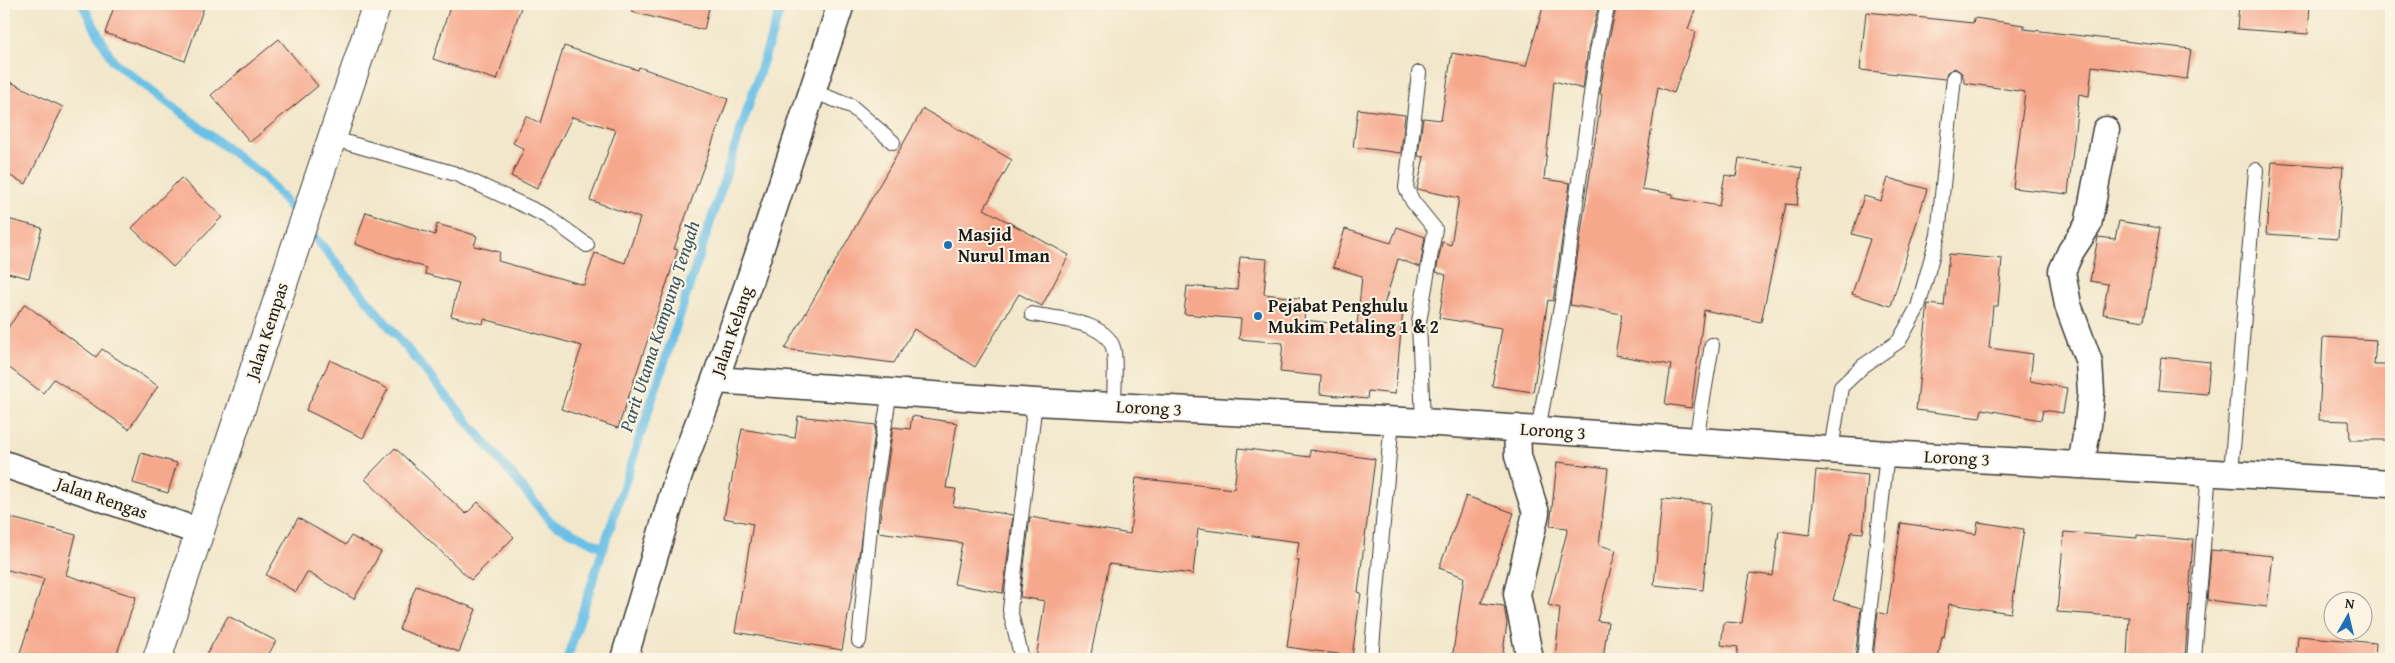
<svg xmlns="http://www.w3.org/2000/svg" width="2395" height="663" viewBox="0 0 2395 663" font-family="'Gentium Book Plus',serif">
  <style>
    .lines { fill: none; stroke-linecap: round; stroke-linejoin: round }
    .stream { stroke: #6ac0e6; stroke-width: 9 }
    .building { fill: #f6a88d }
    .lane-casing { stroke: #3c3a36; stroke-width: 16 }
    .street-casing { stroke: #3c3a36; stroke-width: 29 }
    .secondary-casing { stroke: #3c3a36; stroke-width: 30 }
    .lane { stroke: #fff; stroke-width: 14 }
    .street { stroke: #fff; stroke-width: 26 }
    .secondary { stroke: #fff; stroke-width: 28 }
    .poi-dot { fill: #1f6fb2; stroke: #fcf5e5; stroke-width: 2 }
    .labels { text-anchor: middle; stroke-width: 4; stroke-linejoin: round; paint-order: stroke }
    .poi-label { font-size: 18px; font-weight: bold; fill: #1c1c1c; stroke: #fcf5e5; text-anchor: start }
    .street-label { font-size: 18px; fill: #1c1c1c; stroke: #fcf5e5 }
    .water-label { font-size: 19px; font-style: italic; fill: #375563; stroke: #fcf5e5 }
  </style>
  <rect width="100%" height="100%" fill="#fcf5e5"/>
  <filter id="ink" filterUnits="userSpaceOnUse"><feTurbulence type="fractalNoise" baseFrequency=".02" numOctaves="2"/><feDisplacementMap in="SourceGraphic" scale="10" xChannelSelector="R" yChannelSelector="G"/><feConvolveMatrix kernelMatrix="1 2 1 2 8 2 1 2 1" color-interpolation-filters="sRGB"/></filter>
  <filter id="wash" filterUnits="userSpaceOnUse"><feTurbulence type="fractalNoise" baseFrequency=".0096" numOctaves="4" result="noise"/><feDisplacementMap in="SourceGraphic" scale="20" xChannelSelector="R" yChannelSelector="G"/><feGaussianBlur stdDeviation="1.12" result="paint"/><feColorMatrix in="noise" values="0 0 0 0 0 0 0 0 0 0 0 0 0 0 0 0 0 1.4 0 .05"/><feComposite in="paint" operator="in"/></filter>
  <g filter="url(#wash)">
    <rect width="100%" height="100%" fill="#f2e7cb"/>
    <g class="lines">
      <path class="stream" d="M 82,4 L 113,61 L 265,177 L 551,522 L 603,548
        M 567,659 L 782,4"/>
    </g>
    <g id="blocks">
      <path class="building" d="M 115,4 L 205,4 L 185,61 L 105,33 Z
        M 451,4 L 522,4 L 497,80 L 433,59 Z
        M 633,4 L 710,4 L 704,30 L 632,12 Z
        M 1544,4 L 1599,4 L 1588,49 L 1583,89 L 1554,81 L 1544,179 L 1570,183 L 1554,295 L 1553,301 L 1548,300 L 1533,392 L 1492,386 L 1502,328 L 1439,318 L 1446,275 L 1436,272 L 1442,242 L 1451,245 L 1459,198 L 1417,189 L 1424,157 L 1418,156 L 1423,118 L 1441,120 L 1452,53 L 1526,66 Z
        M 1617,4 L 1697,4 L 1688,29 L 1696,32 L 1674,93 L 1658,87 L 1642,189 L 1673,194 L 1673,198 L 1719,206 L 1725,175 L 1736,177 L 1739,158 L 1802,168 L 1797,205 L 1786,204 L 1761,322 L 1704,310 L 1691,408 L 1665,404 L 1671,365 L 1615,355 L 1622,314 L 1570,305 L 1602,95 L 1600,94 L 1606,53 Z
        M 2239,4 L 2310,4 L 2308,34 L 2237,29 Z
        M 1866,12 L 1973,23 L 1974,18 L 2024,25 L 2024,29 L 2191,49 L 2187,79 L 2092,66 L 2089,96 L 2079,94 L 2068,194 L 2013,188 L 2025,92 L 1965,83 L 1962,73 L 1955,68 L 1947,72 L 1945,79 L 1860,70 Z
        M 279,39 L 318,86 L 250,142 L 211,95 Z
        M 564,46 L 638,70 L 639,67 L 728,99 L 674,249 L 678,250 L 618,428 L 561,409 L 582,346 L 484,319 L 483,324 L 451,316 L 459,283 L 425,274 L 426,268 L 355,244 L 366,212 L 435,235 L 437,224 L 462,231 L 477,236 L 474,246 L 500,252 L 498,261 L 584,285 L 595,253 L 625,263 L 640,218 L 590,200 L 616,130 L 572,117 L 537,189 L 511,176 L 524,149 L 513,143 L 526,116 L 540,123 Z
        M 4,79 L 63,107 L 26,184 L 4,173 Z
        M 923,109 L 1012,160 L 984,209 L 1069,255 L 1042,306 L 1019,294 L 975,367 L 914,329 L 894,363 L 785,349 Z
        M 1358,109 L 1405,115 L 1401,153 L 1353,147 Z
        M 2272,162 L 2343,167 L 2338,239 L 2266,234 Z
        M 181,178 L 222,217 L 173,267 L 132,228 Z
        M 1888,178 L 1927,189 L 1891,306 L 1852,294 L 1870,239 L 1852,234 L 1864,196 L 1881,201 Z
        M 4,218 L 42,228 L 29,278 L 4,272 Z
        M 2119,221 L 2160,228 L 2144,321 L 2103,314 L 2108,284 L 2090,281 L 2098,237 L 2115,239 Z
        M 1397,227 L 1425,237 L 1420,267 L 1398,259 L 1383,308 L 1403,310 L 1395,394 L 1368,391 L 1367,399 L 1320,394 L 1321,376 L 1280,372 L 1283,343 L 1239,339 L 1241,319 L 1184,314 L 1187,286 L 1237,290 L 1240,257 L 1267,259 L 1264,294 L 1306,299 L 1304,320 L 1357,326 L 1362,276 L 1333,267 L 1345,229 L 1391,243 Z
        M 1949,254 L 2002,259 L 1998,306 L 1993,306 L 1989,348 L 2033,354 L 2030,381 L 2067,388 L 2063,413 L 2043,410 L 2041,420 L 1982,409 L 1980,418 L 1916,410 L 1928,304 L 1944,306 Z
        M 25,304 L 96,357 L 102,349 L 158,386 L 129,429 L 54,379 L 43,393 L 4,364 L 4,333 Z
        M 2323,337 L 2376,340 L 2374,365 L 2391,365 L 2391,440 L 2350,440 L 2349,421 L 2319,420 Z
        M 2161,357 L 2210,362 L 2207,394 L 2158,390 Z
        M 330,360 L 388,389 L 363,438 L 306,410 Z
        M 798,416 L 876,425 L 859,554 L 842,650 L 735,632 L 753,524 L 724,518 L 742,429 L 795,438 Z
        M 912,416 L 957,423 L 946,488 L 956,489 L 953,506 L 1013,515 L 1003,593 L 954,584 L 962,543 L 878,532 L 893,427 L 910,429 Z
        M 395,448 L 466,514 L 478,502 L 514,537 L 471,580 L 365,479 Z
        M 1239,448 L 1310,457 L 1310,450 L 1375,459 L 1358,592 L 1361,593 L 1352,656 L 1287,647 L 1299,560 L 1296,560 L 1299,542 L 1198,529 L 1193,574 L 1109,564 L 1090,659 L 1036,659 L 1045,601 L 1020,597 L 1030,517 L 1130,534 L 1136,478 L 1234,489 Z
        M 141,453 L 177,463 L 168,493 L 133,483 Z
        M 1557,462 L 1608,468 L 1599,545 L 1616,550 L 1597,621 L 1608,622 L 1603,659 L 1555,659 L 1560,608 L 1548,605 L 1568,528 L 1550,526 Z
        M 1816,470 L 1868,475 L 1863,533 L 1851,532 L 1833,600 L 1861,608 L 1855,659 L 1736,659 L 1738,647 L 1721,645 L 1724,622 L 1742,623 L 1750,573 L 1773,576 L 1779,531 L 1810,535 Z
        M 1466,496 L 1514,513 L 1481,603 L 1504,606 L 1507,623 L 1502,659 L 1452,659 L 1464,577 L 1439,568 Z
        M 1662,499 L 1711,503 L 1703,590 L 1654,585 Z
        M 4,516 L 76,535 L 66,575 L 136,597 L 115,659 L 18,659 L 44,579 L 4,569 Z
        M 298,518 L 346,545 L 351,536 L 381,552 L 354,599 L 307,572 L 296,592 L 266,575 Z
        M 1978,522 L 2024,529 L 2011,613 L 1949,604 L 1944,637 L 1942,636 L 1938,659 L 1873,659 L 1878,612 L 1887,615 L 1901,523 L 1976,534 Z
        M 2064,532 L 2137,538 L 2137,535 L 2193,540 L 2185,659 L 2127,659 L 2129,617 L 2057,612 Z
        M 2211,550 L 2273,556 L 2267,607 L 2207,600 Z
        M 416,586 L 476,609 L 459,652 L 399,629 Z
        M 228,616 L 276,641 L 266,659 L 204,659 Z
        M 2298,636 L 2376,643 L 2375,659 L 2296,659 Z"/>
    </g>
  </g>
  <g filter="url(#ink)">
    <use href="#blocks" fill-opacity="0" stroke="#3c3a36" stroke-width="1"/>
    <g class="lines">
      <defs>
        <path id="lane" d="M 1419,73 L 1406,188 L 1413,202 L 1435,229 L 1419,322 L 1423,422
          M 814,92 L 851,106 L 893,142
          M 331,138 L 456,174 L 547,216 L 587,245
          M 1032,314 C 1056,319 1110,321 1114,352 C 1116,369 1114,388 1114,406
          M 1538,430 L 1563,296 L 1597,51 L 1608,4
          M 1696,440 L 1712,345
          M 1831,450 L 1841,387 L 1863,366 L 1899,341 L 1918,307 L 1938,235 L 1954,77
          M 2231,473 L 2256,170
          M 859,641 L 872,507 L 890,390
          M 1022,659 L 1010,610 L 1035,402
          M 1371,659 L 1392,420
          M 1864,659 L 1887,454
          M 2194,659 L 2209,471"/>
        <path id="street" d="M 715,380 L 1035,402 L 1423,422 L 1887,454 L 2391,483
          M 1517,428 L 1518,456 L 1536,513 L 1517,594 L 1530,659
          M 4,464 L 200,532
          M 2081,465 L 2088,425 L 2091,392 L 2089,362 L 2068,305 L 2062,271 L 2071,251 L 2088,225 L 2106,130
          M 624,659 L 679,474 L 715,380 L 762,244 L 841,4"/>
        <path id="secondary" d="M 157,659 L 377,4"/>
      </defs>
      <use href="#lane" class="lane-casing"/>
      <use href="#street" class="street-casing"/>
      <use href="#secondary" class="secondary-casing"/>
      <use href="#lane" class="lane"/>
      <use href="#street" class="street"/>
      <use href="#secondary" class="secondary"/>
    </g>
  </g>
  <g class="poi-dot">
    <circle cx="948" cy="245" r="5"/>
    <circle cx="1258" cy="316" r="5"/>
  </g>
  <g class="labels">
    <g class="poi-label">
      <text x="958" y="241">Masjid<tspan x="958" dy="21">Nurul Iman</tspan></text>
      <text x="1268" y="312">Pejabat Penghulu<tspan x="1268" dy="21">Mukim Petaling 1 &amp; 2</tspan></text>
    </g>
    <g class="street-label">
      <text transform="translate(267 331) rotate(-72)" y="6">Jalan Kempas</text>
      <text transform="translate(732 331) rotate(-71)" y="6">Jalan Kelang</text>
      <text transform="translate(1149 408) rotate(3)" y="6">Lorong 3</text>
      <text transform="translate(1553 431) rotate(4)" y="6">Lorong 3</text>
      <text transform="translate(1957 458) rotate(3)" y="6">Lorong 3</text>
      <text transform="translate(102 498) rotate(19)" y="6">Jalan Rengas</text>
    </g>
    <g class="water-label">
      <text transform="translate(659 326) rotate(-72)" y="7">Parit Utama Kampung Tengah</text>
    </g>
  </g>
  <rect width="2395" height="663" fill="none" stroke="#fcf5e5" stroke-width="20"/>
  <g transform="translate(2348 616) rotate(8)"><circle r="24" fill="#fcf5e5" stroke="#a29e95"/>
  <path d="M0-4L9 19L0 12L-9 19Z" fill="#1f6fb2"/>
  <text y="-8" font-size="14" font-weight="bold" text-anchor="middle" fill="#1c1c1c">N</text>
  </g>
</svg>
